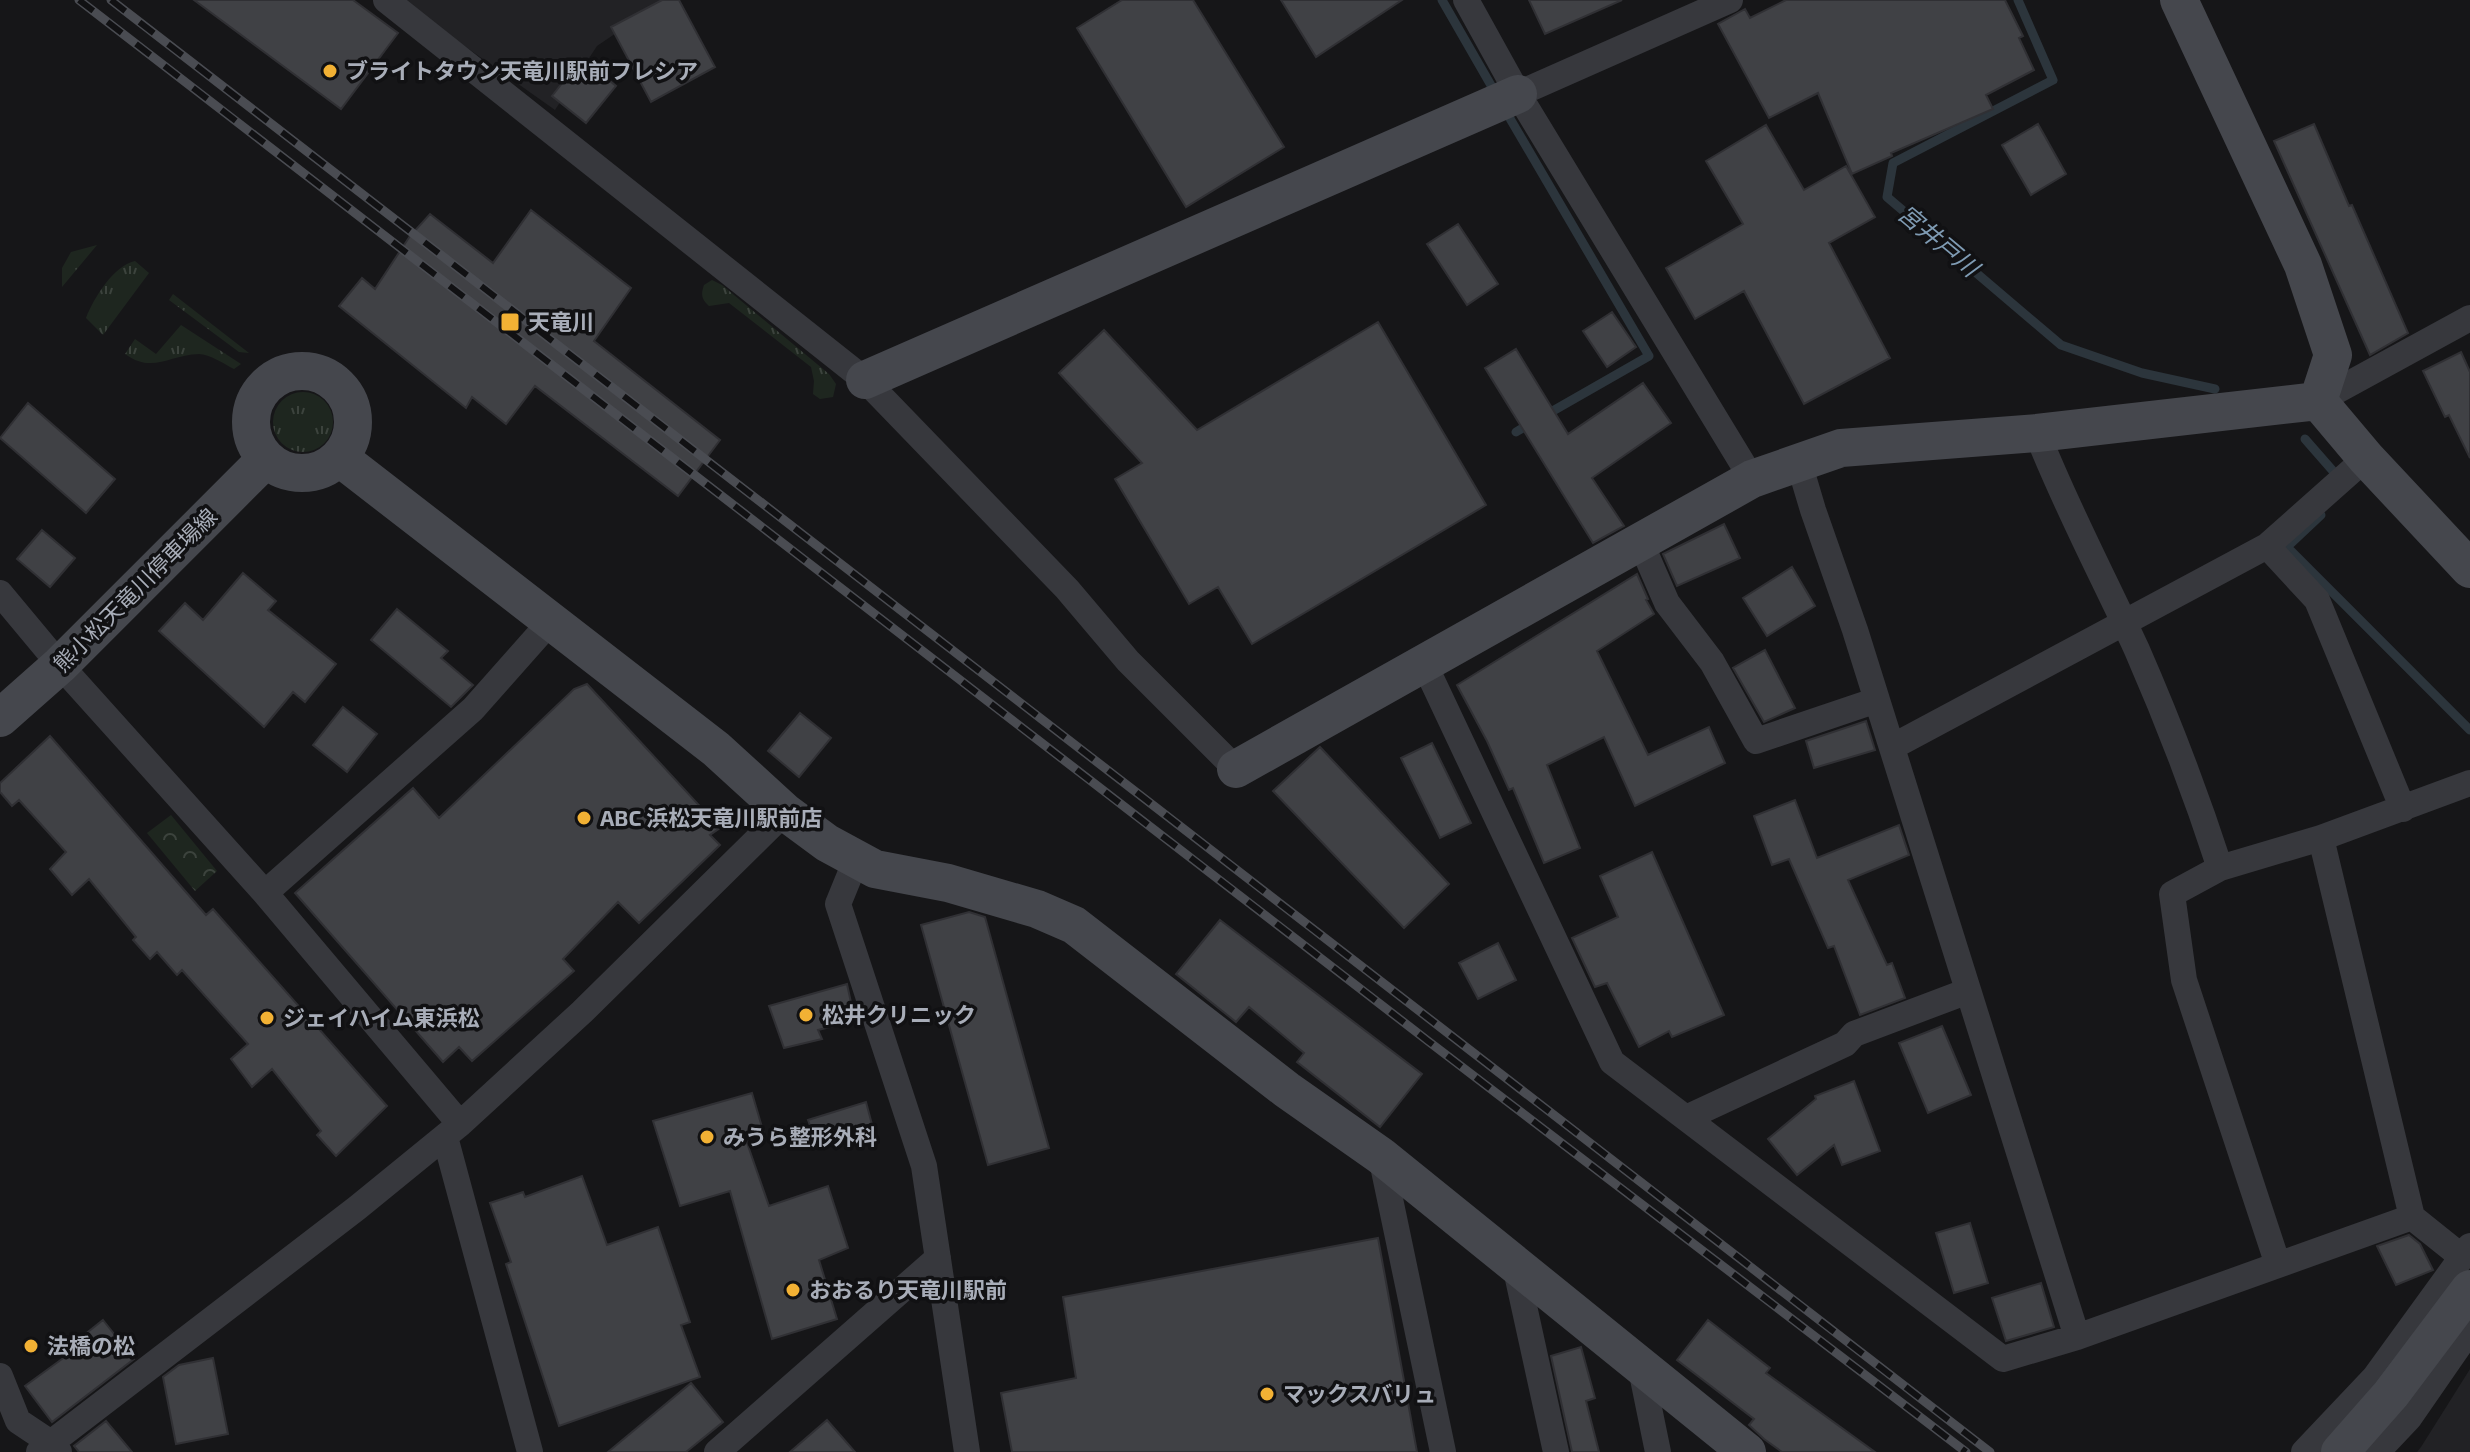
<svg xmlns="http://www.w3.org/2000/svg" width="2470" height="1452" viewBox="0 0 2470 1452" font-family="'Exo 2','Noto Sans JP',sans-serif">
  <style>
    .built { fill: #222225 }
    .grass { fill: url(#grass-tufts) }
    .park { fill: url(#park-crowns) }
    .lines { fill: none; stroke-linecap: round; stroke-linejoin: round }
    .stream { stroke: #2c353c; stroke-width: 9 }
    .building { fill: #404145; stroke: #303034; stroke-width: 2 }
    .street { stroke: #37383d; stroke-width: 26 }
    .secondary { stroke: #45474d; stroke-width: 38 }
    .rail-casing { stroke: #4a4c52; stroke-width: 9 }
    .rail { stroke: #111113; stroke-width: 6; stroke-dasharray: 18; stroke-linecap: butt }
    .poi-dot { fill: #f2b134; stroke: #111113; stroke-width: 3 }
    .labels { text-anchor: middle; stroke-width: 7; stroke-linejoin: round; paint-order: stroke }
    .poi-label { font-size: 22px; font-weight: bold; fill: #a8adb8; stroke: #111113; text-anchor: start }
    .street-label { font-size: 22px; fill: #a8adb8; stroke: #111113 }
    .water-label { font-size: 24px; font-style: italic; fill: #7f9bb3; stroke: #111113 }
  </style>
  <defs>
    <pattern id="grass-tufts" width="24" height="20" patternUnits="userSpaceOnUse" patternTransform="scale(2)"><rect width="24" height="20" fill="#1e261f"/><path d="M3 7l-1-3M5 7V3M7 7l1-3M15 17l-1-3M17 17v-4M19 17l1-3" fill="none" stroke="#3c433d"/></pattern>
    <pattern id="park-crowns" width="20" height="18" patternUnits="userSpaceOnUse" patternTransform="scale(2)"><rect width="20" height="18" fill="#1e261f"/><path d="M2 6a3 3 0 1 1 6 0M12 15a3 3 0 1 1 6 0" fill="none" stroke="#3c433d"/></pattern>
  </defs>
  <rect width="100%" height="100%" fill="#161618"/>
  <path class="built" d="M 405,0 L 665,0 L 597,46 L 555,110 L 449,35 Z
    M 2470,1369 L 2470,1452 L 2417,1452 L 2421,1447 Z"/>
  <path class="grass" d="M 97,245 L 62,287 L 62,268 L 71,252 Z
    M 135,261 L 149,273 L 103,335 L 86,318 C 94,298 113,266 135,261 Z
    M 712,280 L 722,285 L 829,374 L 836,384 L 833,397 L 820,399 L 813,394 L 814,381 L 811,367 L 729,303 L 709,306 C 701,299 701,294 704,285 Z
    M 173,294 L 249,353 L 239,352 L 169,300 Z
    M 181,325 L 241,364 L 234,369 C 224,364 210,354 199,354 C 168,355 153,374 125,354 L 135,339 L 156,354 Z
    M273 422a30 30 0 1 1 60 0a30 30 0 1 1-60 0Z"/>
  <path class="park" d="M 171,815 L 217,871 L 195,891 L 147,833 Z"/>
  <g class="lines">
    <path class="stream" d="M 1442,0 L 1496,94
      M 2018,0 L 2053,80 L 1893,163 L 1887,197 L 2061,345 L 2142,373 L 2215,389
      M 1505,110 L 1649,356 L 1544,416
      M 1516,432 L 1531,423
      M 2305,439 L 2340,479
      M 2321,515 L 2287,547 L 2470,730"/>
  </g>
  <path class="building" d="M 194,0 L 353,0 L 398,33 L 341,109 Z
    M 662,0 L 679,0 L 715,67 L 651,102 L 611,27 Z
    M 1122,0 L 1193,0 L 1284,147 L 1186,207 L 1077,28 Z
    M 1281,0 L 1402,0 L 1316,57 Z
    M 1529,0 L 1622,0 L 1545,34 Z
    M 1786,0 L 2005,0 L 2023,36 L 2019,38 L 2034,70 L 1986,95 L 1993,109 L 1891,153 L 1892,156 L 1852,174 L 1818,93 L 1769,118 L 1718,24 L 1745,9 L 1750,18 Z
    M 582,58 L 616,86 L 586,123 L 552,96 Z
    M 2038,124 L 2066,174 L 2031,195 L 2002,145 Z
    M 2314,124 L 2349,206 L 2352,205 L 2408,333 L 2370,355 L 2274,141 Z
    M 1766,125 L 1804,190 L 1846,166 L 1875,217 L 1829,243 L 1890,358 L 1804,404 L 1744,291 L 1695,319 L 1666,268 L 1743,224 L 1706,161 Z
    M 531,210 L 631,288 L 594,341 L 720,440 L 678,496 L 535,386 L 506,424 L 472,397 L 466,408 L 339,306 L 362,278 L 375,289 L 410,236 L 430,214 L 493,263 Z
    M 1458,224 L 1498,284 L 1467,305 L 1427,244 Z
    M 1612,312 L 1636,347 L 1607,367 L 1583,331 Z
    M 1378,322 L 1486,505 L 1252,644 L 1218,587 L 1189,604 L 1115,479 L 1142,463 L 1059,373 L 1104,330 L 1197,430 Z
    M 1516,349 L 1568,434 L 1643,383 L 1671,423 L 1592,478 L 1624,526 L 1593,543 L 1485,368 Z
    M 2461,352 L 2470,372 L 2470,458 L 2449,415 L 2445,417 L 2423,371 Z
    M 28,403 L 115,479 L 86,513 L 0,438 Z
    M 1724,524 L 1740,558 L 1677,586 L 1663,554 Z
    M 42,530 L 75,558 L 50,587 L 17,559 Z
    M 1792,567 L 1815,606 L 1767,636 L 1743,598 Z
    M 243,573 L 276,601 L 268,610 L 336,664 L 305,702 L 293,692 L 264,727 L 159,631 L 185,603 L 203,620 Z
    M 1637,574 L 1648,599 L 1646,600 L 1654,614 L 1597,651 L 1648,755 L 1709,727 L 1725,763 L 1635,806 L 1604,737 L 1547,765 L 1580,848 L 1544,863 L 1513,788 L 1509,790 L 1487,741 L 1457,685 Z
    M 397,609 L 448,651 L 441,658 L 473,685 L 451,707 L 371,640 Z
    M 1765,650 L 1795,708 L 1764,722 L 1733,668 Z
    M 587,684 L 720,828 L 710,835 L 720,845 L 639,923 L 618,902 L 563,959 L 574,971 L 472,1061 L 459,1047 L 443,1062 L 295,893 L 413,788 L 439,818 L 574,689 Z
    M 343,707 L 377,734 L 347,772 L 313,745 Z
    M 800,713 L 831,738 L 799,777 L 768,751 Z
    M 1866,721 L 1875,750 L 1814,768 L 1806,741 Z
    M 50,736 L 206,915 L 213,909 L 387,1106 L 336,1156 L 317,1135 L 321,1131 L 272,1069 L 252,1087 L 231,1059 L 248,1044 L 182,970 L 177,975 L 157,952 L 150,959 L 133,940 L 136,937 L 89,879 L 72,895 L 50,869 L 66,852 L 19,800 L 12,806 L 0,792 L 0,783 Z
    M 1432,743 L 1471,823 L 1440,838 L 1401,758 Z
    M 1320,747 L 1449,884 L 1404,928 L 1273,791 Z
    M 1795,800 L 1817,858 L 1899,825 L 1909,855 L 1848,880 L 1887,965 L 1892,963 L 1905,998 L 1860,1015 L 1834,946 L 1828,948 L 1789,859 L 1772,865 L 1754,816 Z
    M 1652,852 L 1724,1015 L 1672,1037 L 1669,1031 L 1639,1047 L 1607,983 L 1595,987 L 1572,938 L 1618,917 L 1600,876 Z
    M 969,912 L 985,917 L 1049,1148 L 988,1165 L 921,925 Z
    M 1220,920 L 1422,1074 L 1380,1127 L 1297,1062 L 1304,1053 L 1249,1007 L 1236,1022 L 1176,974 Z
    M 1498,943 L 1516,980 L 1478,999 L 1459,963 Z
    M 847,984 L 855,1021 L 818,1030 L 822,1039 L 784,1048 L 769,1006 Z
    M 1942,1026 L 1971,1095 L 1928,1113 L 1899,1043 Z
    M 1854,1081 L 1880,1151 L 1842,1165 L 1834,1145 L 1797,1175 L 1768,1139 L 1816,1099 L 1815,1096 Z
    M 752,1093 L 764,1134 L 746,1140 L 769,1206 L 828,1186 L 848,1248 L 819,1260 L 837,1319 L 772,1339 L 730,1191 L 680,1206 L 653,1121 Z
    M 866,1102 L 874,1132 L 818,1148 L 808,1120 Z
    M 582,1176 L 607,1245 L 658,1227 L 690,1322 L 681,1325 L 700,1377 L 559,1426 L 506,1264 L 511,1262 L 490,1203 L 523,1192 L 525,1197 Z
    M 1970,1223 L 1988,1283 L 1954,1293 L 1936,1233 Z
    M 2409,1235 L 2420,1244 L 2433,1270 L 2396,1285 L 2377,1246 Z
    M 1378,1238 L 1417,1452 L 1012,1452 L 1001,1393 L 1076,1378 L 1063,1297 Z
    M 2041,1283 L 2054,1327 L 2006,1341 L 1992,1298 Z
    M 103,1320 L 134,1359 L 52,1422 L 25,1386 L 73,1351 L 69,1347 Z
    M 1708,1320 L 1770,1368 L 1766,1373 L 1875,1452 L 1782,1452 L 1764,1439 L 1749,1425 L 1754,1419 L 1677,1360 Z
    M 1581,1347 L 1595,1398 L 1586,1401 L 1599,1452 L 1572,1452 L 1551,1356 Z
    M 213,1358 L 228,1434 L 176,1444 L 163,1377 L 179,1365 Z
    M 691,1383 L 723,1422 L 686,1452 L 608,1452 Z
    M 827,1420 L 855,1452 L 790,1452 Z
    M 106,1421 L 132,1452 L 79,1452 L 74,1446 Z"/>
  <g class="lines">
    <path class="street" d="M 386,0 L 865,380 L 1067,589 L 1128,661 L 1236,769
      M 1466,0 L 1518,94 L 1752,479
      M 1518,94 L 1730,0
      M 2318,401 L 2470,318
      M 2037,433 C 2066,507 2104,578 2137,650 C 2168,721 2196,794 2220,868 L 2321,838 L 2470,783
      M 1799,463 L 1813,510 L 1855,630 L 2077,1337
      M 1640,541 L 1667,603 L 1712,662 L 1756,741 L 1877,700
      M 2267,546 L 2317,600 L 2403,809
      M 0,593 L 60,665 L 265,893 L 473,709 L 551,621
      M 1423,661 L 1612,1062 L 2003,1359 L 2077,1337 L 2412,1217
      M 1892,747 L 2267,546 L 2366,458
      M 2321,838 L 2412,1217 L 2462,1257
      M 856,860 L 838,904 L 924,1166 L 967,1452
      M 2220,868 L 2172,894 L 2184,980 L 2278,1265
      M 265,893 L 460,1124 L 582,1012 L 785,812
      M 1686,1118 L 1845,1044 L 1854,1034 L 1968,991
      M 445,1137 L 530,1452
      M 1381,1156 L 1443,1452
      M 1515,1265 L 1556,1452
      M 1640,1364 L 1658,1452
      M 0,1376 L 18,1421 L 51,1443 L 59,1452
      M 39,1452 L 357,1208 L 460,1124
      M 717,1452 L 938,1258
      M 2304,1452 L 2375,1377 L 2470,1246
      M 2377,1452 L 2409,1418 L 2470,1330"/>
    <path class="secondary" d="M 2179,0 L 2303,265 L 2333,355 L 2318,401
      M251 422a51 51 0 1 1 102 0a51 51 0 1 1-102 0Z
      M 865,380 L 1518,94
      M 2318,401 L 2366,458 L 2470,569
      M 340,458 L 716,749 L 785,812 L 827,843 L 875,869 L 948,883 L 1037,909 L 1074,925 L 1287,1090 L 1381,1156 L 1747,1452
      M 0,718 L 60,665 L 266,459
      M 1236,769 L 1752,479 L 1841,448 L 2037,433 L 2318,401
      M 2340,1452 L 2391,1394 L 2470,1289"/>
    <defs>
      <path id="rail" d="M 79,0 L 1428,1041 L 1966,1452
        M 111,0 L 1990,1452"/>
    </defs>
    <use href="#rail" class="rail-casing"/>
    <use href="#rail" class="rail"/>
  </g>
  <g class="poi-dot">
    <circle cx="330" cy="71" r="8"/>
    <rect x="500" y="312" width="20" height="20" rx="4"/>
    <circle cx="584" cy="818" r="8"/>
    <circle cx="806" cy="1015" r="8"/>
    <circle cx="267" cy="1018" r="8"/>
    <circle cx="707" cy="1137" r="8"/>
    <circle cx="793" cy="1290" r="8"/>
    <circle cx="31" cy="1346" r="8"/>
    <circle cx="1267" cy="1394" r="8"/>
  </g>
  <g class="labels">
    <g class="poi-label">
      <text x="346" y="79">ブライトタウン天竜川駅前フレシア</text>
      <text x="528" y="330">天竜川</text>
      <text x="600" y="826">ABC 浜松天竜川駅前店</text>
      <text x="822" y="1023">松井クリニック</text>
      <text x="283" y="1026">ジェイハイム東浜松</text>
      <text x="723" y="1145">みうら整形外科</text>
      <text x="809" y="1298">おおるり天竜川駅前</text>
      <text x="47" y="1354">法橋の松</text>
      <text x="1283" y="1402">マックスバリュ</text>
    </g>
    <g class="street-label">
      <text transform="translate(135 590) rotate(-45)" y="8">熊小松天竜川停車場線</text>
    </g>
    <g class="water-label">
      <text transform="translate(1938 241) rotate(40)" y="8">宮井戸川</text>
    </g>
  </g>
</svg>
